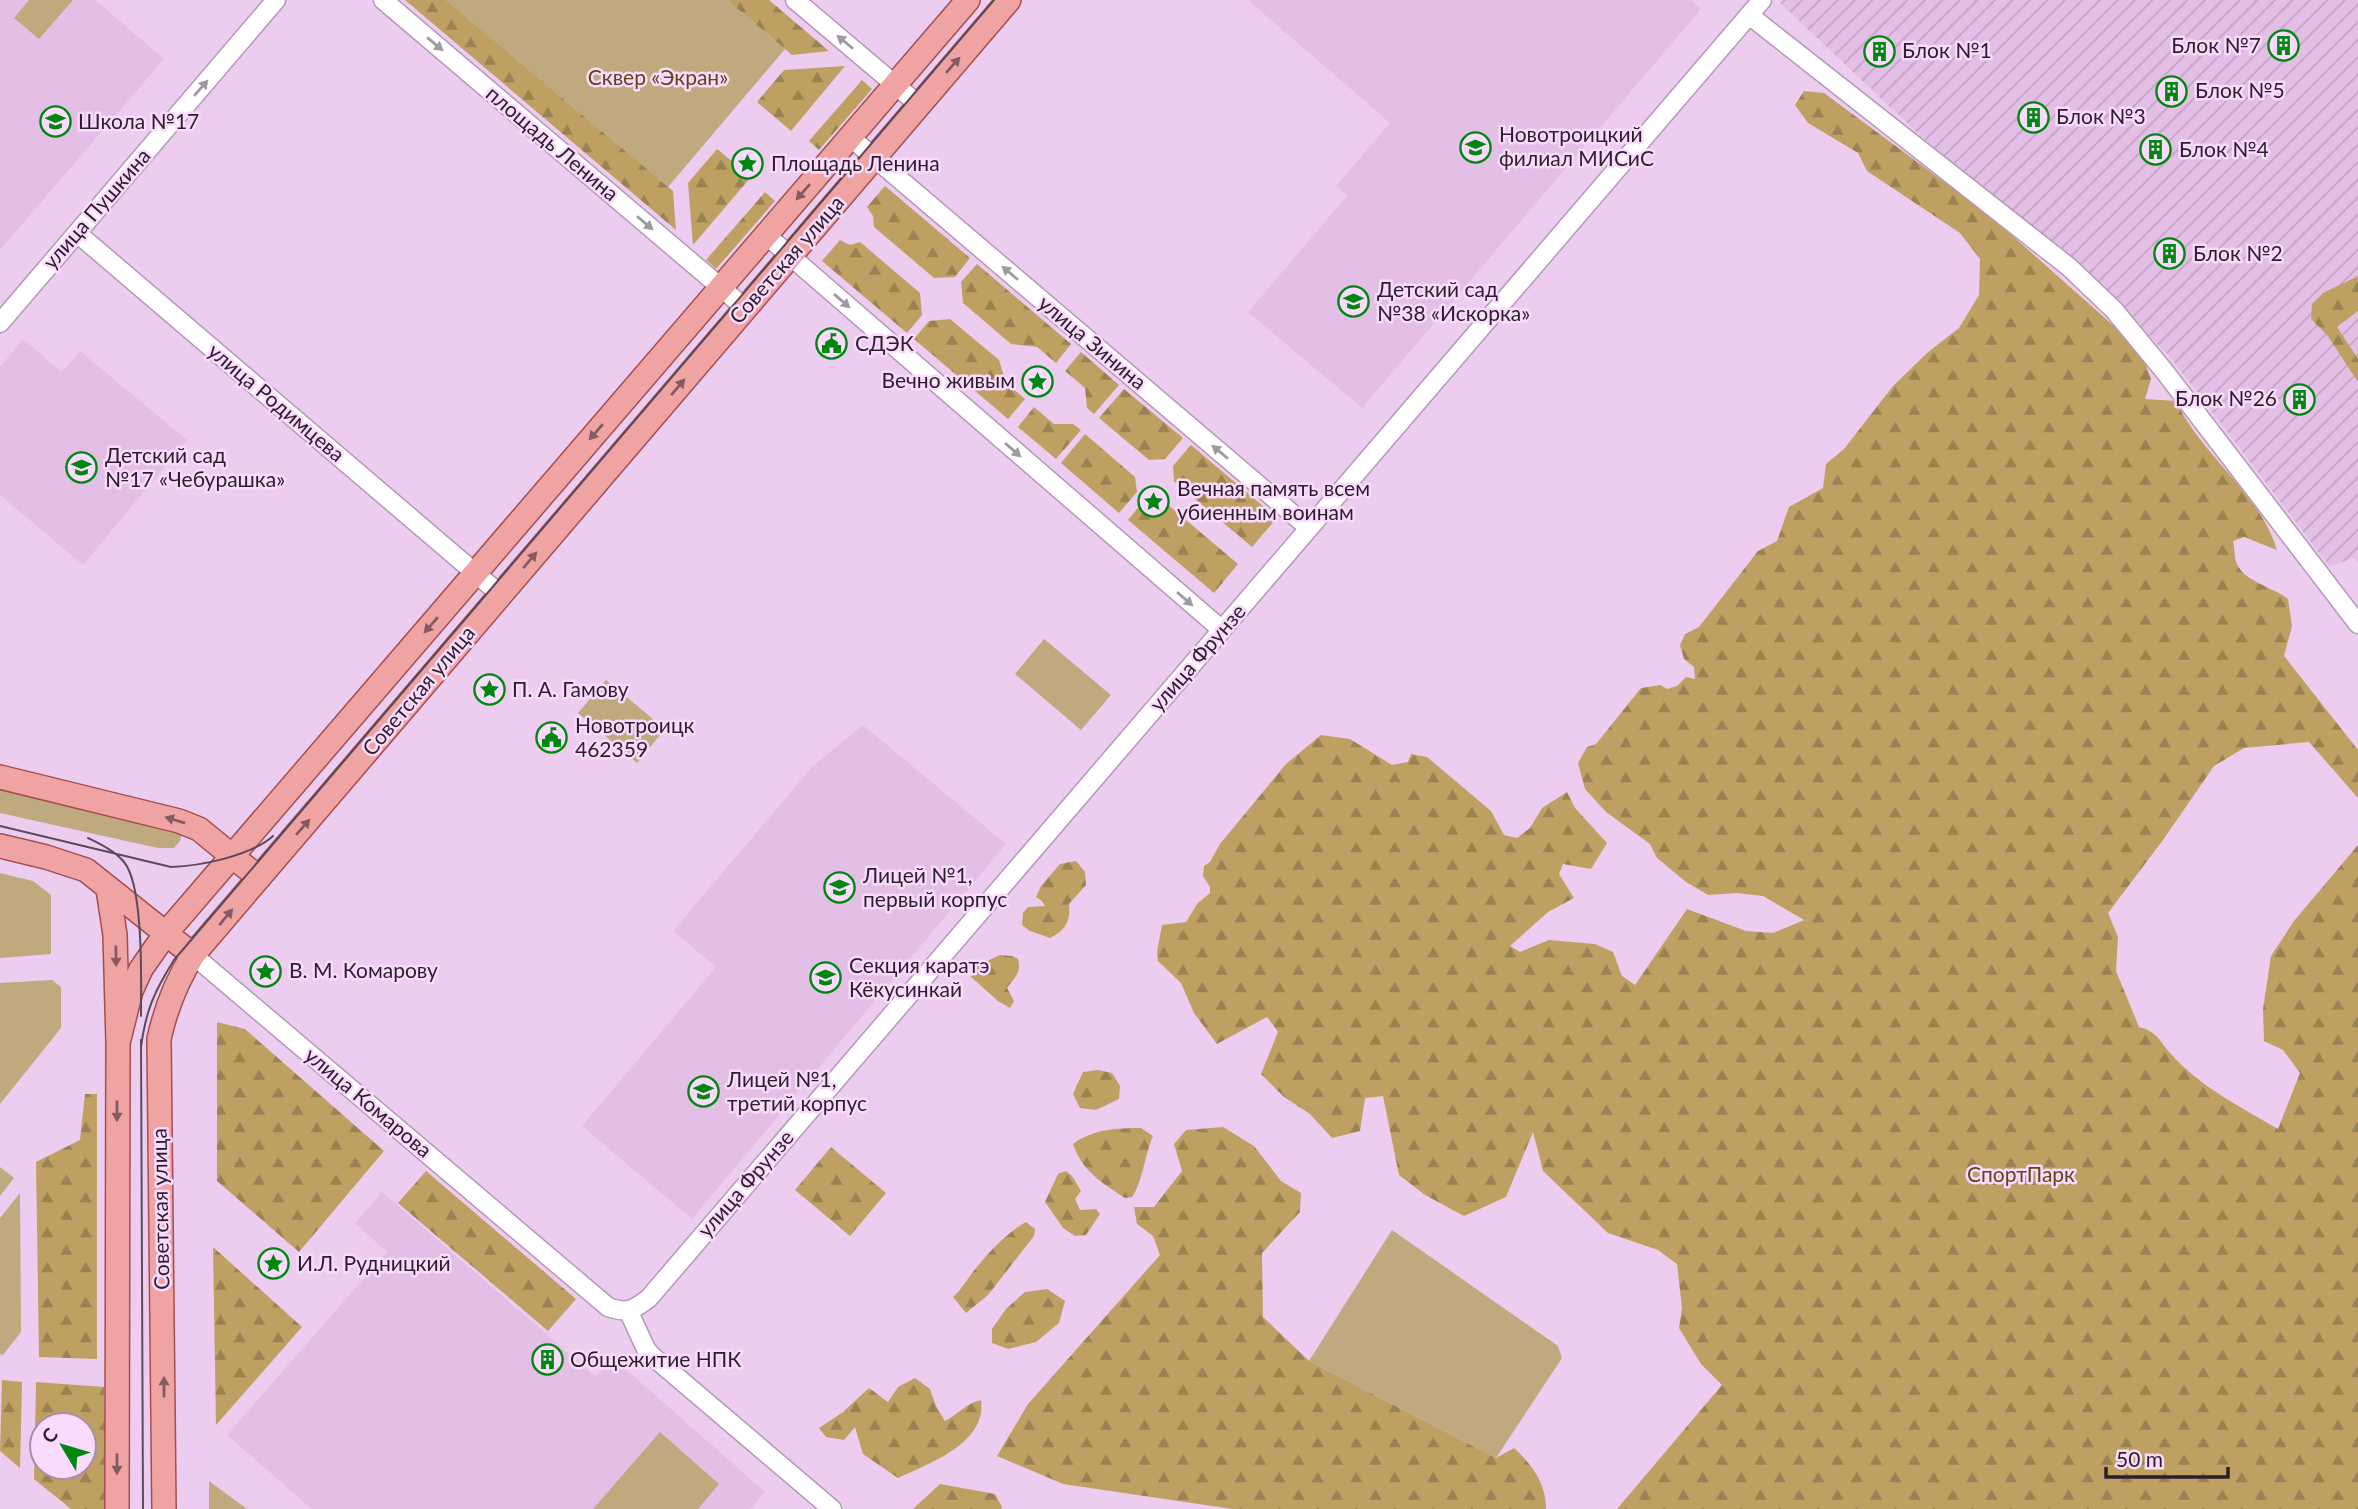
<svg xmlns="http://www.w3.org/2000/svg" width="2358" height="1509" viewBox="0 0 2358 1509" font-family="Lato,sans-serif">
  <style>
    .built { fill: #e3bfe6 }
    .industrial { fill: url(#industrial-furrows) }
    .green { fill: #bfa97f }
    .forest { fill: url(#forest-firs); fill-rule: evenodd }
    .lines { fill: none; stroke-linecap: round; stroke-linejoin: round }
    .minor-casing { stroke: #b698b9; stroke-width: 21 }
    .major-casing { stroke: #a34e51; stroke-width: 26 }
    .minor { stroke: #fff; stroke-width: 18 }
    .major { stroke: #efa4a3; stroke-width: 23 }
    .tram { stroke: #5a4a5b; stroke-width: 2 }
    .oneway { fill: #9f9aa0 }
    .oneway2 { fill: #835b61 }
    .labels { text-anchor: middle; stroke-width: 5; stroke-linejoin: round; paint-order: stroke }
    .poi-label { font-size: 21px; fill: #2a1f2b; stroke: #fadafd; text-anchor: start }
    .park-label { font-size: 21px; fill: #5d4617; stroke: #fadafd }
    .street-label { font-size: 21px; fill: #2a1f2b; stroke: #fadafd }
  </style>
  <defs>
    <pattern id="industrial-furrows" width="10" height="10" patternUnits="userSpaceOnUse" patternTransform="scale(1.75)"><rect width="10" height="10" fill="#e3bfe6"/><path d="M-1 1l2-2M0 10L10 0M9 11l2-2" fill="none" stroke="#c3a4c5"/></pattern>
    <pattern id="forest-firs" width="22" height="20" patternUnits="userSpaceOnUse" patternTransform="scale(1.75)"><rect width="22" height="20" fill="#bfa063"/><path d="M5 1l3.5 6h-7zM16 11l3.5 6h-7z" fill="#9b8252"/></pattern>
  </defs>
  <rect width="100%" height="100%" fill="#eccdef"/>
  <path class="built" d="M 0,0 L 95,0 L 164,59 L 0,250 Z
    M 1248,0 L 1691,0 L 1701,9 L 1362,408 L 1248,312 L 1347,196 L 1336,186 L 1390,123 Z
    M 23,339 L 62,372 L 80,351 L 187,440 L 83,565 L 0,495 L 0,367 Z
    M 863,725 L 1006,844 L 692,1219 L 582,1126 L 716,967 L 673,931 L 812,767 Z
    M 382,1192 L 596,1377 L 613,1358 L 765,1492 L 750,1509 L 312,1509 L 227,1435 L 387,1252 L 355,1223 Z"/>
  <path class="industrial" d="M 1783,0 L 2358,0 L 2358,562 L 2353,558 L 2330,567 L 2170,357 L 2093,278 L 1939,153 L 1780,3 Z"/>
  <path class="green" d="M 29,0 L 73,0 L 39,39 L 14,18 Z
    M 446,0 L 727,0 L 785,49 L 668,187 Z
    M 1044,639 L 1111,695 L 1081,730 L 1015,674 Z
    M 606,680 L 665,729 L 637,763 L 578,713 Z
    M 0,786 L 182,833 L 180,841 L 174,848 L 158,848 L 0,813 Z
    M 0,873 L 33,881 L 51,895 L 51,954 L 0,958 Z
    M 52,980 L 61,987 L 61,1028 L 0,1104 L 0,983 Z
    M 0,1167 L 14,1178 L 0,1196 Z
    M 20,1193 L 21,1332 L 3,1355 L 0,1354 L 0,1218 Z
    M 1392,1230 L 1558,1346 L 1562,1358 L 1496,1458 L 1309,1361 Z
    M 660,1432 L 719,1484 L 698,1509 L 593,1509 Z
    M 209,1481 L 247,1509 L 209,1509 Z"/>
  <path class="forest" d="M 405,0 L 446,0 L 673,191 L 676,230 Z
    M 727,0 L 769,0 L 829,51 L 792,55 Z
    M 845,66 L 791,131 L 757,102 L 784,70 Z
    M 862,80 L 872,89 L 819,150 L 809,141 Z
    M 1804,91 L 1824,93 L 1989,215 L 2124,335 L 2144,359 L 2151,379 L 2145,399 L 2176,401 C 2200,454 2260,493 2277,550 L 2244,537 L 2233,541 C 2235,548 2234,558 2237,564 C 2245,582 2273,587 2288,599 L 2292,626 L 2284,656 L 2358,750 L 2358,798 L 2309,742 L 2244,748 L 2214,766 L 2163,840 L 2108,913 L 2118,937 L 2116,971 L 2139,1027 C 2158,1032 2159,1041 2171,1054 C 2200,1087 2241,1107 2278,1129 L 2300,1073 L 2283,1050 L 2264,1041 L 2263,1009 L 2271,956 L 2294,921 L 2358,845 L 2358,1509 L 1617,1509 L 1722,1385 L 1701,1364 L 1679,1328 L 1682,1308 L 1677,1264 L 1658,1250 L 1608,1233 L 1543,1171 L 1533,1132 L 1506,1197 L 1464,1216 L 1425,1195 L 1399,1175 L 1383,1096 L 1365,1098 L 1360,1131 L 1332,1138 L 1310,1114 L 1284,1097 L 1261,1074 L 1278,1032 L 1267,1017 L 1217,1044 L 1194,1013 L 1181,983 L 1158,961 L 1157,952 L 1162,925 L 1186,922 L 1197,904 L 1210,893 L 1210,887 L 1203,876 L 1204,866 L 1210,862 L 1220,844 L 1286,764 L 1321,735 L 1350,739 L 1392,765 L 1408,762 L 1411,754 L 1427,757 L 1491,811 L 1504,835 L 1517,838 L 1530,828 L 1542,808 L 1567,792 L 1575,808 L 1607,843 L 1591,869 L 1563,864 L 1559,874 L 1574,898 L 1548,912 L 1510,946 L 1520,952 L 1549,940 L 1595,944 L 1613,952 L 1622,976 L 1635,985 L 1687,909 L 1746,931 L 1773,933 L 1804,920 L 1763,896 L 1737,893 L 1708,895 L 1686,882 L 1657,858 L 1650,844 L 1606,812 L 1585,789 L 1578,763 L 1587,747 L 1596,744 L 1641,688 L 1660,685 L 1667,689 L 1677,686 L 1686,677 L 1695,679 L 1694,667 L 1684,659 L 1680,645 L 1685,634 L 1699,627 L 1758,551 L 1777,541 L 1789,507 L 1823,488 L 1826,464 L 1844,449 L 1893,386 L 1927,353 L 1959,328 L 1979,295 L 1980,259 L 1960,233 L 1867,171 L 1858,153 L 1808,123 L 1795,105 Z
    M 717,149 L 751,177 L 693,245 L 688,183 Z
    M 885,186 L 970,258 L 955,277 L 934,278 L 874,227 L 873,216 L 867,207 Z
    M 765,192 L 775,201 L 716,269 L 706,260 Z
    M 840,240 L 850,245 L 860,242 L 920,293 L 922,315 L 907,333 L 822,261 Z
    M 977,264 L 1071,344 L 1056,363 L 1037,347 L 1011,344 L 963,303 L 961,282 Z
    M 2358,276 L 2358,311 L 2337,327 L 2358,359 L 2358,382 L 2327,335 L 2311,319 L 2312,304 L 2323,293 Z
    M 950,319 L 999,360 L 1006,383 L 1025,399 L 1008,419 L 914,339 L 929,321 Z
    M 1081,352 L 1119,385 L 1094,414 L 1087,408 L 1085,388 L 1065,371 Z
    M 1124,389 L 1183,438 L 1165,459 L 1149,460 L 1099,418 Z
    M 1034,407 L 1054,424 L 1073,424 L 1081,430 L 1056,459 L 1018,427 Z
    M 1085,434 L 1135,477 L 1137,492 L 1119,513 L 1061,463 Z
    M 1191,445 L 1277,518 L 1252,547 L 1174,481 L 1173,466 Z
    M 1160,498 L 1238,564 L 1214,593 L 1128,520 L 1145,499 L 1153,504 Z
    M 1076,861 L 1085,872 L 1086,885 L 1069,904 C 1071,921 1065,931 1050,938 L 1030,931 L 1022,925 L 1023,913 L 1028,907 L 1045,906 L 1042,901 L 1036,897 L 1041,886 L 1060,864 Z
    M 1000,955 L 1012,956 L 1018,959 C 1022,973 1014,978 1007,988 L 1014,1001 L 1010,1008 L 998,1001 L 971,977 L 980,960 L 987,961 Z
    M 217,1022 L 245,1029 L 384,1151 L 299,1252 L 217,1181 Z
    M 1098,1070 L 1112,1073 L 1120,1086 L 1119,1099 L 1096,1110 L 1080,1108 L 1073,1094 L 1083,1072 Z
    M 85,1094 L 97,1094 L 97,1359 L 39,1357 L 36,1162 L 80,1140 Z
    M 1223,1127 L 1254,1146 L 1281,1181 L 1301,1193 L 1300,1212 L 1262,1253 L 1263,1317 L 1309,1361 L 1496,1458 L 1514,1448 C 1532,1465 1546,1483 1546,1509 L 1232,1509 L 1063,1484 L 997,1456 L 1028,1404 L 1160,1255 L 1153,1236 L 1137,1224 L 1134,1207 L 1154,1207 L 1182,1171 L 1174,1144 L 1186,1130 Z
    M 1141,1128 L 1153,1136 C 1145,1154 1142,1184 1132,1197 L 1125,1198 C 1102,1183 1082,1171 1073,1144 C 1093,1129 1117,1128 1141,1128 Z
    M 831,1147 L 886,1193 L 850,1236 L 795,1190 Z
    M 426,1171 L 576,1299 L 548,1331 L 398,1203 Z
    M 1066,1171 L 1072,1176 L 1081,1191 L 1075,1199 L 1080,1210 L 1096,1209 L 1100,1214 L 1086,1235 L 1075,1236 L 1063,1228 L 1045,1202 L 1058,1174 Z
    M 1026,1222 L 1035,1229 L 1034,1236 L 988,1295 L 966,1313 L 953,1297 C 963,1288 968,1277 977,1267 C 991,1250 1007,1233 1026,1222 Z
    M 213,1247 L 302,1327 L 216,1425 Z
    M 1047,1289 L 1065,1301 L 1059,1323 L 1036,1342 L 1008,1349 L 992,1343 L 992,1329 L 1006,1309 L 1025,1292 Z
    M 915,1378 L 930,1389 L 936,1406 L 945,1421 C 958,1414 967,1403 981,1400 C 987,1443 930,1463 898,1478 L 863,1454 L 855,1427 L 844,1440 L 826,1437 L 819,1428 L 843,1412 L 869,1388 L 888,1402 L 898,1387 Z
    M 2,1380 L 22,1382 L 20,1468 L 0,1451 Z
    M 36,1382 L 104,1387 L 108,1509 L 71,1509 L 34,1479 ZM 42,1425 L 84,1425 L 84,1467 L 42,1467 Z
    M 940,1484 L 995,1494 L 1002,1507 L 1001,1509 L 913,1509 Z"/>
  <g class="lines">
    <defs>
      <path id="minor" d="M 383,0 L 745,308
        M 795,0 L 919,105
        M 1749,15 L 2069,267 L 2114,310 L 2165,372 L 2358,624
        M 850,137 L 1309,528
        M 77,233 L 501,595
        M 766,235 L 1222,630
        M 0,323 L 276,0
        M 193,955 L 608,1307 C 627,1314 634,1310 649,1298 L 1762,0
        M 628,1310 L 646,1349 L 651,1355 L 832,1509"/>
      <path id="major" d="M 0,777 L 179,821 L 199,829 L 259,878
        M 0,846 L 46,857 L 86,870 L 193,955
        M 108,889 L 115,935 L 118,1043 L 117,1509
        M 118,1043 L 131,991 L 141,969 L 166,933 L 968,0
        M 164,1509 L 159,1039 C 166,1007 176,982 193,955 L 1009,0"/>
    </defs>
    <use href="#minor" class="minor-casing"/>
    <use href="#major" class="major-casing"/>
    <use href="#minor" class="minor"/>
    <use href="#major" class="major"/>
    <path class="tram" d="M 0,826 L 171,867 C 200,866 251,856 273,836
      M 88,838 C 100,844 115,851 124,862 C 144,886 141,983 141,1016
      M 141,1040 L 143,1509
      M 141,1047 C 146,1010 154,992 174,960 L 994,0"/>
  </g>
  <defs><path id="oneway-solid" d="M-6-.8H1V-3.2L6.5 0L1 3.2V.8H-6Z" transform="scale(1.75)"/></defs>
  <g class="oneway">
    <use href="#oneway-solid" transform="translate(845 42) rotate(-140)"/>
    <use href="#oneway-solid" transform="translate(435 44) rotate(40)"/>
    <use href="#oneway-solid" transform="translate(201 88) rotate(-49)"/>
    <use href="#oneway-solid" transform="translate(645 223) rotate(40)"/>
    <use href="#oneway-solid" transform="translate(1010 273) rotate(-140)"/>
    <use href="#oneway-solid" transform="translate(842 301) rotate(41)"/>
    <use href="#oneway-solid" transform="translate(1013 450) rotate(41)"/>
    <use href="#oneway-solid" transform="translate(1220 452) rotate(-140)"/>
    <use href="#oneway-solid" transform="translate(1185 599) rotate(41)"/>
  </g>
  <g class="oneway2">
    <use href="#oneway-solid" transform="translate(953 65) rotate(-49)"/>
    <use href="#oneway-solid" transform="translate(803 192) rotate(131)"/>
    <use href="#oneway-solid" transform="translate(678 387) rotate(-50)"/>
    <use href="#oneway-solid" transform="translate(596 432) rotate(131)"/>
    <use href="#oneway-solid" transform="translate(530 560) rotate(-50)"/>
    <use href="#oneway-solid" transform="translate(431 625) rotate(131)"/>
    <use href="#oneway-solid" transform="translate(175 820) rotate(-163)"/>
    <use href="#oneway-solid" transform="translate(303 827) rotate(-49)"/>
    <use href="#oneway-solid" transform="translate(226 917) rotate(-50)"/>
    <use href="#oneway-solid" transform="translate(116 956) rotate(89)"/>
    <use href="#oneway-solid" transform="translate(117 1111) rotate(90)"/>
    <use href="#oneway-solid" transform="translate(164 1387) rotate(-90)"/>
    <use href="#oneway-solid" transform="translate(117 1464) rotate(90)"/>
  </g>
  <defs>
    <symbol id="building-ring" viewBox="-11 -11 22 22"><circle r="9.5" fill="#fadafd" stroke="#00870f" stroke-width="1.5"/><path d="M-4-6H4V6H1V3H-1V6H-4ZM-2.5-4.3h1.7v1.8h-1.7ZM.8-4.3h1.7v1.8H.8ZM-2.5-1h1.7V.8h-1.7ZM.8-1h1.7V.8H.8Z" fill="#00870f"/></symbol>
    <symbol id="school-ring" viewBox="-11 -11 22 22"><circle r="9.5" fill="#fadafd" stroke="#00870f" stroke-width="1.5"/><path d="M0-5L7-2L0 1L-7-2ZM-4 1L0 2.5L4 1V4Q0 6-4 4Z" fill="#00870f"/></symbol>
    <symbol id="university-ring" viewBox="-11 -11 22 22"><circle r="9.5" fill="#fadafd" stroke="#00870f" stroke-width="1.5"/><path d="M0-5L7-2L0 1L-7-2ZM-4 1L0 2.5L4 1V4Q0 6-4 4Z" fill="#00870f"/></symbol>
    <symbol id="sight-ring" viewBox="-11 -11 22 22"><circle r="9.5" fill="#fadafd" stroke="#00870f" stroke-width="1.5"/><path d="M0-6L1.8-2.2L6-1.7L2.9 1.2L3.7 5.4L0 3.3L-3.7 5.4L-2.9 1.2L-6-1.7L-1.8-2.2Z" fill="#00870f"/></symbol>
    <symbol id="civic-ring" viewBox="-11 -11 22 22"><circle r="9.5" fill="#fadafd" stroke="#00870f" stroke-width="1.5"/><path d="M-.6-6.5H3V-4.5H.6V-3L4-1V1h2V6H-6V1h2V-1L-.6-3ZM-1.2 2.5V6h2.4V2.5Z" fill="#00870f"/></symbol>
  </defs>
  <g fill-rule="evenodd">
    <use href="#building-ring" x="2266" y="28" width="35" height="35"/>
    <use href="#building-ring" x="1862" y="34" width="35" height="35"/>
    <use href="#building-ring" x="2154" y="74" width="35" height="35"/>
    <use href="#building-ring" x="2016" y="100" width="35" height="35"/>
    <use href="#school-ring" x="38" y="104" width="35" height="35"/>
    <use href="#university-ring" x="1458" y="130" width="35" height="35"/>
    <use href="#building-ring" x="2138" y="132" width="35" height="35"/>
    <use href="#sight-ring" x="730" y="146" width="35" height="35"/>
    <use href="#building-ring" x="2152" y="236" width="35" height="35"/>
    <use href="#school-ring" x="1336" y="284" width="35" height="35"/>
    <use href="#civic-ring" x="814" y="326" width="35" height="35"/>
    <use href="#sight-ring" x="1020" y="364" width="35" height="35"/>
    <use href="#building-ring" x="2282" y="382" width="35" height="35"/>
    <use href="#school-ring" x="64" y="450" width="35" height="35"/>
    <use href="#sight-ring" x="1136" y="484" width="35" height="35"/>
    <use href="#sight-ring" x="472" y="672" width="35" height="35"/>
    <use href="#civic-ring" x="534" y="720" width="35" height="35"/>
    <use href="#school-ring" x="822" y="870" width="35" height="35"/>
    <use href="#sight-ring" x="248" y="954" width="35" height="35"/>
    <use href="#school-ring" x="808" y="960" width="35" height="35"/>
    <use href="#school-ring" x="686" y="1074" width="35" height="35"/>
    <use href="#sight-ring" x="256" y="1246" width="35" height="35"/>
    <use href="#building-ring" x="530" y="1342" width="35" height="35"/>
  </g>
  <g class="labels">
    <g class="poi-label">
      <text x="2261" y="53" text-anchor="end">Блок №7</text>
      <text x="1902" y="58">Блок №1</text>
      <text x="2195" y="98">Блок №5</text>
      <text x="2056" y="124">Блок №3</text>
      <text x="78" y="129">Школа №17</text>
      <text x="1499" y="142">Новотроицкий<tspan x="1499" dy="24">филиал МИСиС</tspan></text>
      <text x="2179" y="157">Блок №4</text>
      <text x="771" y="171">Площадь Ленина</text>
      <text x="2193" y="261">Блок №2</text>
      <text x="1377" y="297">Детский сад<tspan x="1377" dy="24">№38 «Искорка»</tspan></text>
      <text x="855" y="351">СДЭК</text>
      <text x="1015" y="388" text-anchor="end">Вечно живым</text>
      <text x="2277" y="406" text-anchor="end">Блок №26</text>
      <text x="105" y="463">Детский сад<tspan x="105" dy="24">№17 «Чебурашка»</tspan></text>
      <text x="1177" y="496">Вечная память всем<tspan x="1177" dy="24">убиенным воинам</tspan></text>
      <text x="512" y="697">П. А. Гамову</text>
      <text x="575" y="733">Новотроицк<tspan x="575" dy="24">462359</tspan></text>
      <text x="863" y="883">Лицей №1,<tspan x="863" dy="24">первый корпус</tspan></text>
      <text x="849" y="973">Секция каратэ<tspan x="849" dy="24">Кёкусинкай</tspan></text>
      <text x="289" y="978">В. М. Комарову</text>
      <text x="727" y="1087">Лицей №1,<tspan x="727" dy="24">третий корпус</tspan></text>
      <text x="297" y="1271">И.Л. Рудницкий</text>
      <text x="570" y="1367">Общежитие НПК</text>
    </g>
    <g class="park-label">
      <text x="658" y="85">Сквер «Экран»</text>
      <text x="2021" y="1182">СпортПарк</text>
    </g>
    <g class="street-label">
      <text transform="translate(552 144) rotate(40)" y="7">площадь Ленина</text>
      <text transform="translate(97 209) rotate(-49)" y="7">улица Пушкина</text>
      <text transform="translate(787 260) rotate(-49)" y="7">Советская улица</text>
      <text transform="translate(1092 343) rotate(40)" y="7">улица Зинина</text>
      <text transform="translate(276 403) rotate(40)" y="7">улица Родимцева</text>
      <text transform="translate(1198 658) rotate(-49)" y="7">улица Фрунзе</text>
      <text transform="translate(419 691) rotate(-50)" y="7">Советская улица</text>
      <text transform="translate(368 1103) rotate(40)" y="7">улица Комарова</text>
      <text transform="translate(746 1184) rotate(-49)" y="7">улица Фрунзе</text>
      <text transform="translate(161 1209) rotate(-91)" y="7">Советская улица</text>
    </g>
  </g>
  <g transform="translate(63 1446) rotate(308)"><circle r="33" fill="#fadafd" stroke="#a78fa9" stroke-width="2"/>
  <path d="M0-5L12 26L0 18L-12 26Z" fill="#00870f"/>
  <text y="-10" font-size="19" font-weight="bold" text-anchor="middle" fill="#2a1f2b">С</text>
  </g>
  <path d="M2106 1467v10h122v-10" fill="none" stroke="#2a1f2b" stroke-width="3.5"/>
  <text x="2116" y="1467" font-size="21" fill="#2a1f2b" stroke="#fadafd" stroke-width="5" paint-order="stroke">50 m</text>
</svg>
